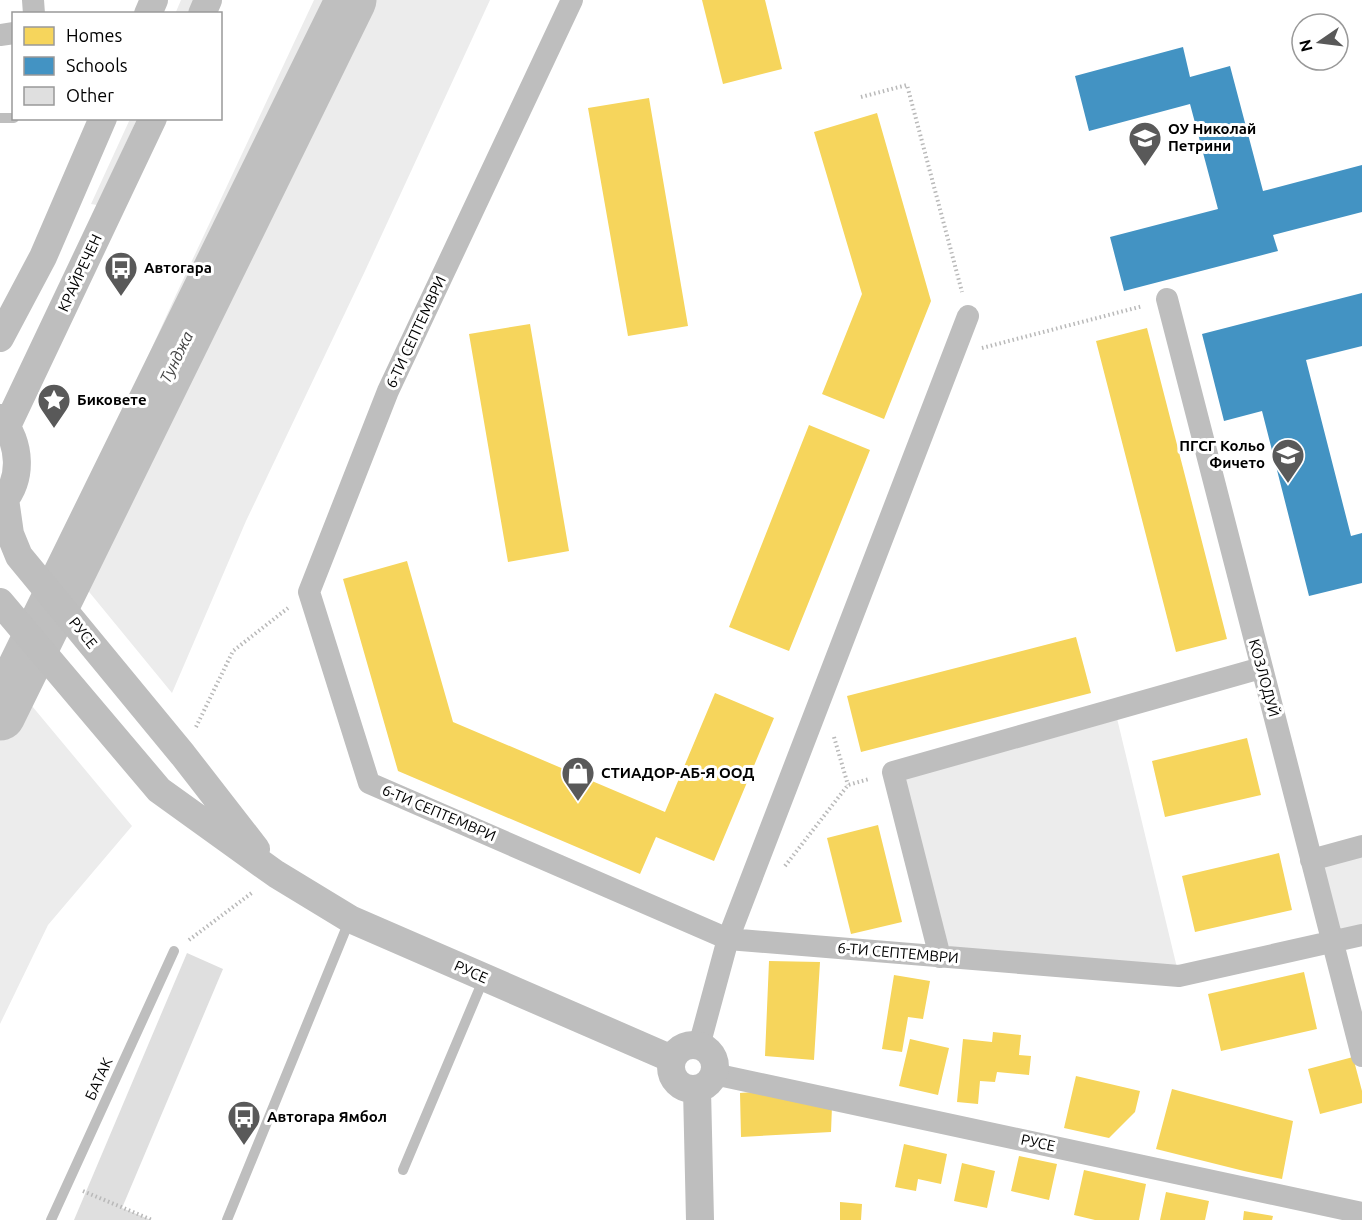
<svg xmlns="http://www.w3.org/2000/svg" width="1362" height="1220" viewBox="0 0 1362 1220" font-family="Ubuntu,sans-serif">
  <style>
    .green { fill: #ececec }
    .homes { fill: #f6d55c }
    .schools { fill: #4393c3 }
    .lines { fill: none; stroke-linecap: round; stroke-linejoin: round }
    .river { stroke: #bfbfbf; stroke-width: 51 }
    .building { fill: #dfdfdf }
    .path { stroke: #b9b9b9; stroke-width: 4; stroke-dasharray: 1.5 3; stroke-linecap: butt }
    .service { stroke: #bebebe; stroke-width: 10 }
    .minor { stroke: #bebebe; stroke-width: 22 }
    .tertiary { stroke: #bebebe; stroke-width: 28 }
    .labels { text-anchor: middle; stroke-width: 6; stroke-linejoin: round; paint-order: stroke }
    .poi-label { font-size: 15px; font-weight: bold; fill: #000; stroke: #fff; text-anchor: start }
    .street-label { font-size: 15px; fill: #000; stroke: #fff }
    .water-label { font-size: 16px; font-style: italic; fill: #444; stroke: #fff }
  </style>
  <rect width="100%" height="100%" fill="#fff"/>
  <path class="green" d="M 181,0 L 194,0 L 187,13 L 175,14 Z
    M 314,0 L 490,0 L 365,271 L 246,521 L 172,693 L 58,554 L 175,297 Z
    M 130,119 L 137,119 L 97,205 L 91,204 Z
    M 2,670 L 132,826 L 48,925 L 0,1024 L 0,675 Z
    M 1115,710 L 1179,976 L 940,957 L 893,773 Z
    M 1362,846 L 1362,935 L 1332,942 L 1311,860 Z"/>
  <path class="homes" d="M 702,0 L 765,0 L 782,69 L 723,84 Z
    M 649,98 L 688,326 L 628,336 L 588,108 Z
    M 877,113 L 931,301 L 884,419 L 822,394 L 862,294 L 814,132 Z
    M 530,324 L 569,551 L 508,562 L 469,334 Z
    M 1147,328 L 1227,639 L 1176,652 L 1096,341 Z
    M 809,425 L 870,450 L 789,651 L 729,627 Z
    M 407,561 L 453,722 L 665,812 L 715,693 L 774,718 L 714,861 L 656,837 L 640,874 L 398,771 L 343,579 Z
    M 1076,637 L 1091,693 L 861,752 L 847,696 Z
    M 1247,738 L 1261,795 L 1165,817 L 1152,761 Z
    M 878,825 L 902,922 L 851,934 L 827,838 Z
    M 1279,853 L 1292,910 L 1195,932 L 1182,876 Z
    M 769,961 L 820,962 L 814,1060 L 765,1056 Z
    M 1304,972 L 1317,1029 L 1221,1051 L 1208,994 Z
    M 894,975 L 930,981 L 923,1019 L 908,1017 L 902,1052 L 882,1049 Z
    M 993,1032 L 1021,1035 L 1019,1055 L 1031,1056 L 1029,1075 L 997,1072 L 995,1082 L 980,1081 L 978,1104 L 957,1102 L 963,1039 L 992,1042 Z
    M 910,1039 L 949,1048 L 938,1095 L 899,1086 Z
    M 1353,1057 L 1362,1091 L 1362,1103 L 1320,1114 L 1308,1069 Z
    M 1076,1076 L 1140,1091 L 1135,1112 L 1109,1138 L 1064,1128 Z
    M 1172,1089 L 1293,1121 L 1282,1179 L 1244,1171 L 1156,1149 Z
    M 767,1091 L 832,1106 L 831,1132 L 741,1137 L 740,1093 Z
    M 904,1144 L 947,1154 L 941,1184 L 918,1179 L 916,1191 L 895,1187 Z
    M 1019,1156 L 1057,1164 L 1049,1200 L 1011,1191 Z
    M 962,1163 L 995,1171 L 987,1208 L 954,1201 Z
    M 1084,1170 L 1146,1184 L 1139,1220 L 1095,1220 L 1074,1215 Z
    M 1166,1192 L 1209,1201 L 1205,1220 L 1160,1220 Z
    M 840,1202 L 862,1204 L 861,1220 L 840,1220 Z
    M 1244,1211 L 1273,1216 L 1272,1220 L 1243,1220 Z"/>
  <path class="schools" d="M 1183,47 L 1190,77 L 1230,66 L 1263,191 L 1362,165 L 1362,212 L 1273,235 L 1278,251 L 1124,291 L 1110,237 L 1218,209 L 1190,104 L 1089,131 L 1075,76 Z
    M 1362,293 L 1362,346 L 1306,360 L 1351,536 L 1362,533 L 1362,583 L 1309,596 L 1262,411 L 1224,421 L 1202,334 Z"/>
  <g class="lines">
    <path class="river" d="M 0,715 L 351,0"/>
  </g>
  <path class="building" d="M 187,953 L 223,969 L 122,1208 L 151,1220 L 74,1220 Z"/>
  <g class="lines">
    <path class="path" d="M 861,97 L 907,85 L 962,292
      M 982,348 L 1143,306
      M 196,727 L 233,651 L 288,608
      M 834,737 L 848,785
      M 785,866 L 848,785 L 869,779
      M 189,940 L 253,892
      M 83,1191 L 152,1220"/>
    <path class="service" d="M 0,118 L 14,118
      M 403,1170 L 484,978
      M 51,1220 L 174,951
      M 227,1220 L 350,919"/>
    <path class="minor" d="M 33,0 L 34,14
      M 572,0 L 388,391 L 309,592 L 369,783 L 728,939 L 1179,976 L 1362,935
      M 0,35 L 14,33
      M 1167,299 L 1362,1056
      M 1311,860 L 1362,846
      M 940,957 L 893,772 L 1261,668
      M 699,1046 L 728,939 L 968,316
      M 714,1074 L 1362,1213"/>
    <path class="tertiary" d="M 148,14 L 154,0
      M 202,14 L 208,0
      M 0,338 L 43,257 L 103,118
      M 0,418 C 21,443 24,480 0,505
      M 7,426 L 153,118
      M 5,499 L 10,534 L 19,556 L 183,755 L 256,849
      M 0,602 L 159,790 L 276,874 L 350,919 L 672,1059
      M671 1067a22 22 0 1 1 44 0a22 22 0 1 1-44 0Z
      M 697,1089 L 700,1220"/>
  </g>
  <defs>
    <symbol id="school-pin" viewBox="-11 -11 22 30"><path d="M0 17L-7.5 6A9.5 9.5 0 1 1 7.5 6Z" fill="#595959" stroke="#fff"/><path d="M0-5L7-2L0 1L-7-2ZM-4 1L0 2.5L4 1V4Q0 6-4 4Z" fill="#fff"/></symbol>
    <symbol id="bus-pin" viewBox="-11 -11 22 30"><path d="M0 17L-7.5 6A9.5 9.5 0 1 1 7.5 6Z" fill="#595959" stroke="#fff"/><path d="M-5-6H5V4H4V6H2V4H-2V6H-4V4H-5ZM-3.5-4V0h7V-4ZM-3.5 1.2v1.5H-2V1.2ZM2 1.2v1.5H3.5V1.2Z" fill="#fff"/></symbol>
    <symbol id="sight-pin" viewBox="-11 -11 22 30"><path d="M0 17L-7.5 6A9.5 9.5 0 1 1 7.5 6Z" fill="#595959" stroke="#fff"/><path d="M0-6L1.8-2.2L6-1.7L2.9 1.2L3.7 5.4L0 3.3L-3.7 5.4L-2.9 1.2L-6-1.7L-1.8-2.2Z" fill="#fff"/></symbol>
    <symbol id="shop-pin" viewBox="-11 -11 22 30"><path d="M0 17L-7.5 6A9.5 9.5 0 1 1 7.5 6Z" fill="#595959" stroke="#fff"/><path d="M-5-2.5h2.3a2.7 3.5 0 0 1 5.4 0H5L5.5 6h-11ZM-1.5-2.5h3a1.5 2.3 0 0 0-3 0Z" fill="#fff"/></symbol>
  </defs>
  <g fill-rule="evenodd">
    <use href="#school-pin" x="1126" y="119" width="38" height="52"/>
    <use href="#bus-pin" x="102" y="249" width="38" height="52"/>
    <use href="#sight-pin" x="35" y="381" width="38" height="52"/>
    <use href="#school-pin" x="1269" y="436" width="38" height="52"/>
    <use href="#shop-pin" x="559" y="754" width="38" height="52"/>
    <use href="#bus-pin" x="225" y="1098" width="38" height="52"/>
  </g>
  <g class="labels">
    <g class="poi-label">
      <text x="1168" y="134">ОУ Николай<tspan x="1168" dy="17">Петрини</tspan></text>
      <text x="144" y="273">Автогара</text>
      <text x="77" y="405">Биковете</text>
      <text x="1265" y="451" text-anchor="end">ПГСГ Кольо<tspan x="1265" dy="17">Фичето</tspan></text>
      <text x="601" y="778">СТИАДОР-АБ-Я ООД</text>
      <text x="267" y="1122">Автогара Ямбол</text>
    </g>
    <g class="street-label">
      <text transform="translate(80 273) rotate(-65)" y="5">КРАЙРЕЧЕН</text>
      <text transform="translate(416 332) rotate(-65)" y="5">6-ТИ СЕПТЕМВРИ</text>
      <text transform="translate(83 633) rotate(51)" y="5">РУСЕ</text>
      <text transform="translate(1264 678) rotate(75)" y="5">КОЗЛОДУЙ</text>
      <text transform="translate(439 813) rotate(23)" y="5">6-ТИ СЕПТЕМВРИ</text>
      <text transform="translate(898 953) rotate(5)" y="5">6-ТИ СЕПТЕМВРИ</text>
      <text transform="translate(471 972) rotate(24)" y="5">РУСЕ</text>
      <text transform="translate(99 1079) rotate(-65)" y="5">БАТАК</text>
      <text transform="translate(1038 1143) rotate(12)" y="5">РУСЕ</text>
    </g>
    <g class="water-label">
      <text transform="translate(176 357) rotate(-64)" y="6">Тунджа</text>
    </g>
  </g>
  <rect x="12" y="12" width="210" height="108" fill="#ffffff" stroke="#999999" stroke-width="1.5"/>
  <rect x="24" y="27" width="30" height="18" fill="#f6d55c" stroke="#999999" stroke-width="1.5"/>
  <text x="66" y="42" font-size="18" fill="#000000">Homes</text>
  <rect x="24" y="57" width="30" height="18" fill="#4393c3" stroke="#999999" stroke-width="1.5"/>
  <text x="66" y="72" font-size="18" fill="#000000">Schools</text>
  <rect x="24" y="87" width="30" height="18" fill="#dfdfdf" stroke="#999999" stroke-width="1.5"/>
  <text x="66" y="102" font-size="18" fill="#000000">Other</text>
  <g transform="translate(1320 42) rotate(256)"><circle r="28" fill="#ffffff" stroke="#999999" stroke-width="1.5"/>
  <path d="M0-4.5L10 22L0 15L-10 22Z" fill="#595959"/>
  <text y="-9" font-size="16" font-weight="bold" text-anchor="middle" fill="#000000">N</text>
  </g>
</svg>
